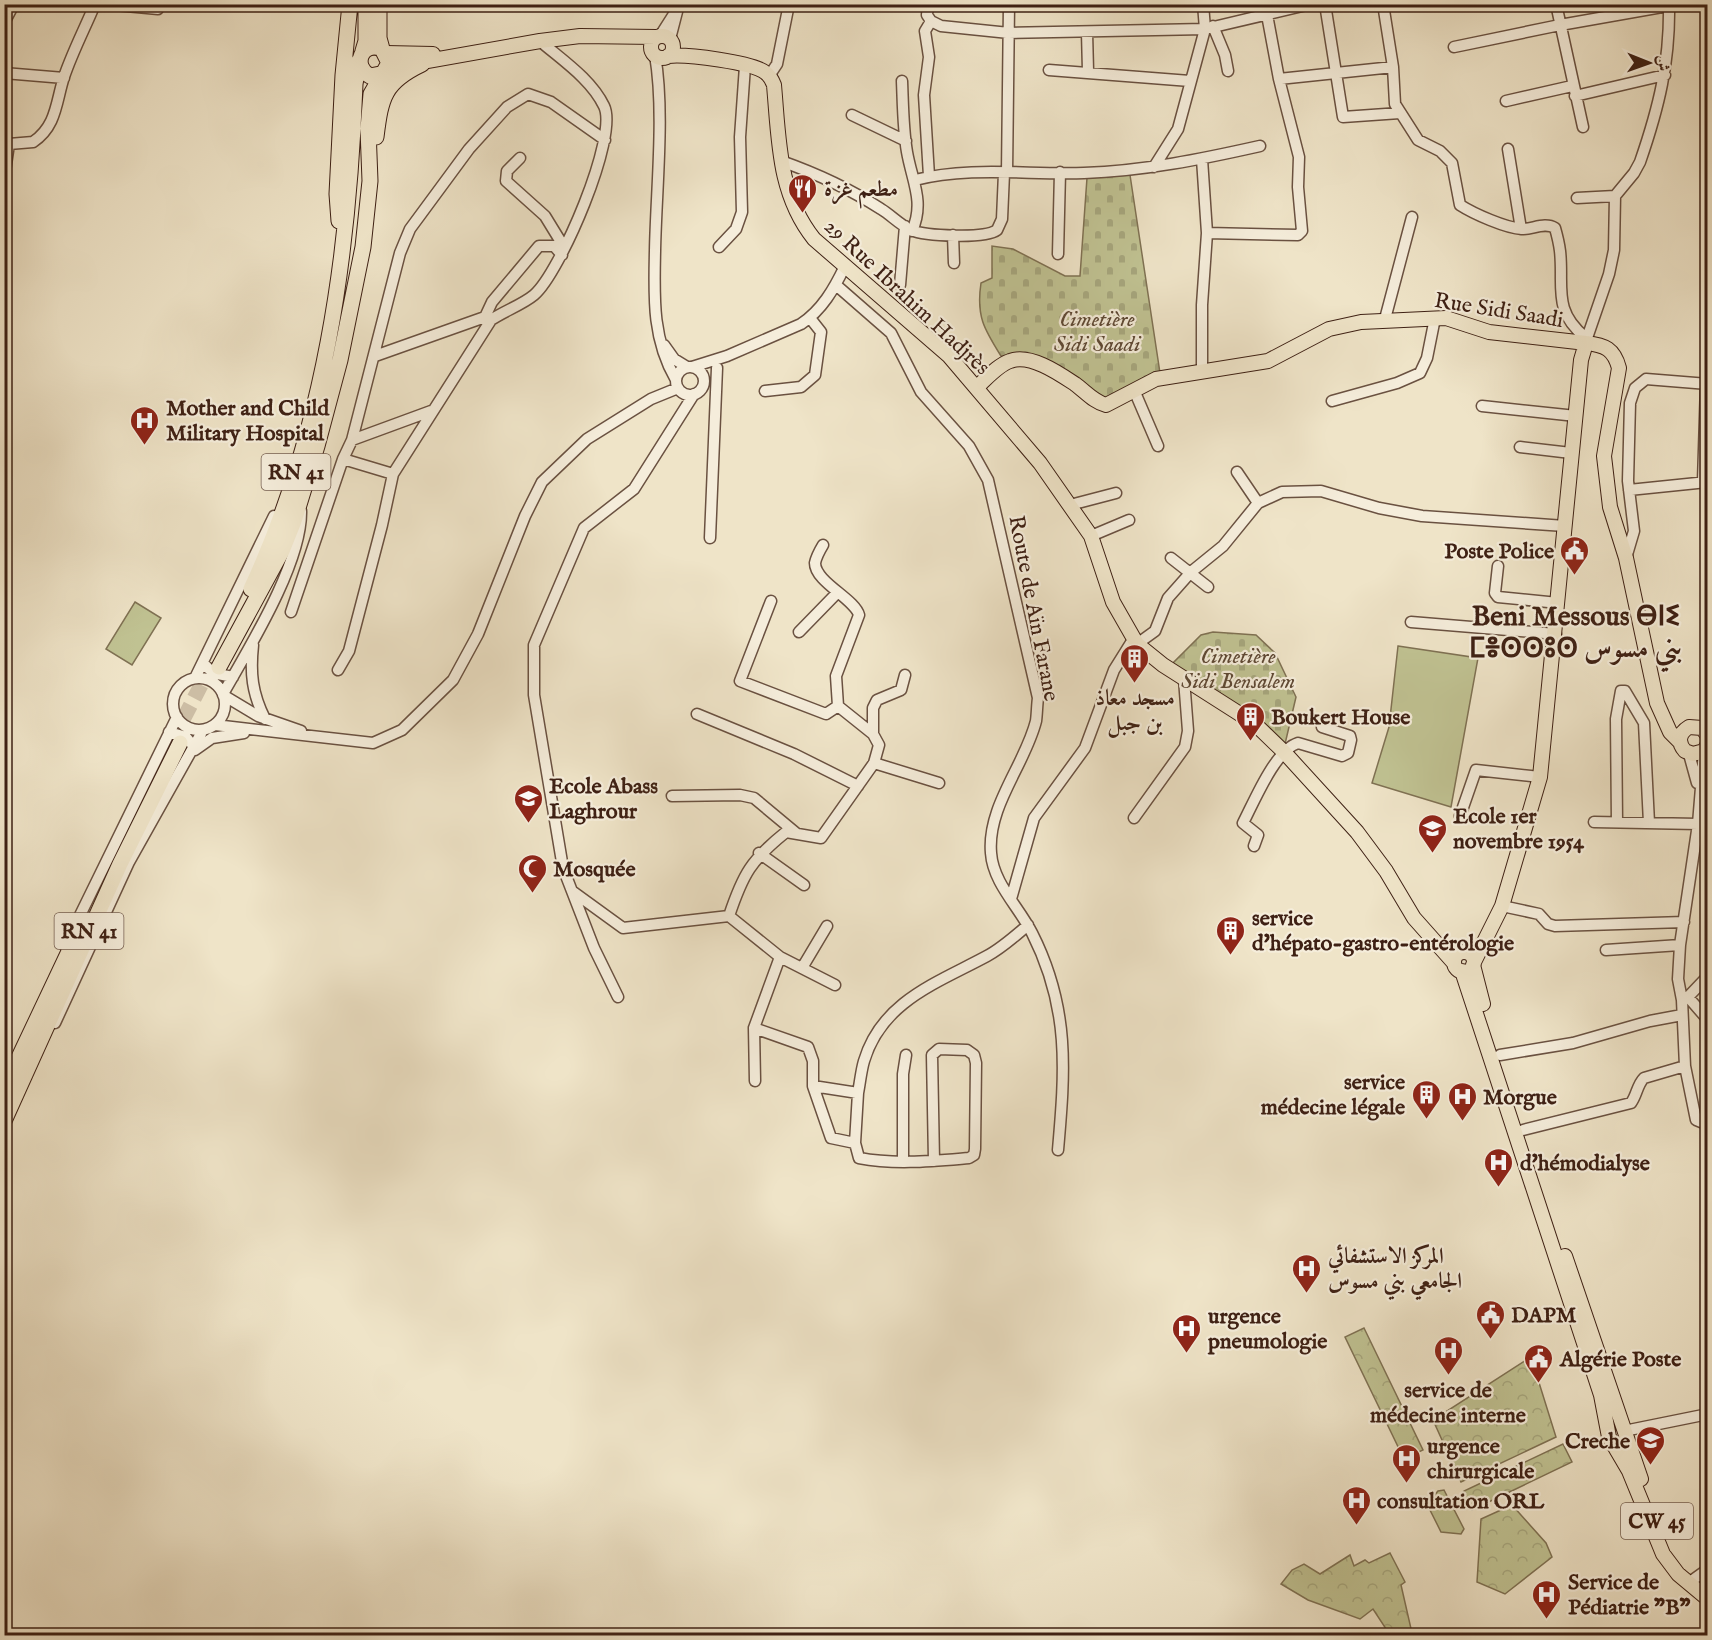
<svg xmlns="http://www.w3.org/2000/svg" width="1712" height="1640" viewBox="0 0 1712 1640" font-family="'IM FELL English',Amiri,'Noto Sans Tifinagh',serif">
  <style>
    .forest { fill: url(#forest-crowns); stroke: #7f7153; stroke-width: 1.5 }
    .cemetery { fill: url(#cemetery-stones); stroke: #7f7153; stroke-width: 1.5 }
    .green { fill: #c0c292; stroke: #7f7153; stroke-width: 1.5 }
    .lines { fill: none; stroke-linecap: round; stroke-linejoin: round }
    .highway-tunnel { stroke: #ccbda4; stroke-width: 15; stroke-dasharray: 15 8; stroke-linecap: butt }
    .minor-casing { stroke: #6a5141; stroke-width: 13 }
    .major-casing { stroke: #3e2014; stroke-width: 16 }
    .highway-casing { stroke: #3e2014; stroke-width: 17 }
    .minor { stroke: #f5eddb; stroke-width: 10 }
    .major { stroke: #efe4c8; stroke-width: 14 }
    .highway { stroke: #efe4c8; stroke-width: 15 }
    .labels { text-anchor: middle; stroke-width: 4.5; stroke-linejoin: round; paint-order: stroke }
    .shield { fill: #f5eddb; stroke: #755e50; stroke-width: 1.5 }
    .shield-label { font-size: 21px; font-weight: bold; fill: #3e2014 }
    .poi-label { font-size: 22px; font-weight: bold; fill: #3e2014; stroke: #f5eddb; text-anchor: start }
    .street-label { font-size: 22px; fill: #3e2014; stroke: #f5eddb }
    .park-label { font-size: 22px; font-style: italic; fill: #5e4834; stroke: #f5eddb }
    .district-label { font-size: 28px; font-weight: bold; fill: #3e2014; stroke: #f5eddb }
  </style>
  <defs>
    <pattern id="forest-crowns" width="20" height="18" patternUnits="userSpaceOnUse" patternTransform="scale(1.5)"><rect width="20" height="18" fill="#c0c292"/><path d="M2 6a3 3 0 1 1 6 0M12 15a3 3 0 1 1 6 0" fill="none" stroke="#a6a67d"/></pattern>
    <pattern id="cemetery-stones" width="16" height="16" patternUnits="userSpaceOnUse" patternTransform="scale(1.5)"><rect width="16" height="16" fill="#c0c292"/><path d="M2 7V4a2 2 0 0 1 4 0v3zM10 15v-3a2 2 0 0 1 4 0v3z" fill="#a6a67d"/></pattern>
  </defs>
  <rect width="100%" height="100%" fill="#efe4c8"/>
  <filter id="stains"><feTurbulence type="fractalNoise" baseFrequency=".00333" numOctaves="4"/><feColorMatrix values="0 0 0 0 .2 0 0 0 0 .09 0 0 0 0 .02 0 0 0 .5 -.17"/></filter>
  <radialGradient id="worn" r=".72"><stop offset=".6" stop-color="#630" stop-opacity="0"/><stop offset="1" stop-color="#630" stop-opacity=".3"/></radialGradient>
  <path class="forest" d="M 1364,1328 L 1423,1450 L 1404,1459 L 1345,1337 Z
    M 1531,1357 L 1556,1437 L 1461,1482 L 1433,1420 Z
    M 1563,1444 L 1572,1462 L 1472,1510 L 1466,1506 L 1462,1495 L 1464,1491 Z
    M 1512,1505 L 1546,1543 L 1552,1557 L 1505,1594 L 1477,1582 L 1481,1519 Z
    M 1390,1553 L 1405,1582 L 1401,1585 L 1412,1633 L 1390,1635 L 1373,1609 L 1360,1619 L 1308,1600 L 1281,1584 L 1292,1570 L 1304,1564 L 1320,1574 L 1350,1555 L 1354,1566 L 1365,1560 L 1369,1563 Z"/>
  <path class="cemetery" d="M 1130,175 L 1160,373 L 1103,400 L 1023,356 L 1001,356 C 984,329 976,316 981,283 L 992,278 L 992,246 L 1013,249 L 1065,276 L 1080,276 L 1087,178 Z
    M 1213,632 L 1256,635 L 1275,653 L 1296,697 L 1285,744 L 1171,665 L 1201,635 Z"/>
  <path class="green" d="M 135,602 L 161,618 L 132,665 L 106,649 Z
    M 1398,646 L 1478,658 L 1451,807 L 1372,783 L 1389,727 Z
    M 1444,1490 L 1464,1529 L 1461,1534 L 1441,1532 L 1427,1504 L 1438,1491 Z"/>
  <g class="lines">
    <path class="highway-tunnel" d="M 173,739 L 213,662"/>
    <defs>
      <path id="minor" d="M 104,4 L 158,9
        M 928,4 L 927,15 L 931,21 L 941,26 L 1009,33 L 1205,29 L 1311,4
        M 1325,4 L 1343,117 L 1400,113
        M 1383,4 L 1393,67 L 1395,104 L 1418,140 L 1440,151 L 1452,163 L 1460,205 C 1474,214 1506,228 1522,229 C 1533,229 1545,222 1555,228 C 1557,235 1559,243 1560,251 C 1564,286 1552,310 1585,337
        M 1556,4 L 1583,127
        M 4,23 L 14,4
        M 1213,26 L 1225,55 L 1228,71
        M 1087,32 L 1088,71
        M 660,36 L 674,14
        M 670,39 L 679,4
        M 1454,47 L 1560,25 L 1679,4
        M 655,55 C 665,113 656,191 655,251 C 654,297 652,339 676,380
        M 1049,70 L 1190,81
        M 4,73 L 64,78
        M 769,76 L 777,64 L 789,4
        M 1279,79 L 1393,67
        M 902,81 C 903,105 903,129 907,152 C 912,181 925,202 912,231
        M 1575,96 L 1665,75
        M 1506,101 L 1572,86
        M 852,115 L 906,141
        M 9,144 L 33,142 C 57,126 56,101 64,77 C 72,53 85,28 95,4
        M 1508,149 L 1521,229
        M 520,158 L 507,171 L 506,181 L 545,216 L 564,247
        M 1202,159 L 1207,233 L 1202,305 L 1202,370
        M 781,161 C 815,173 850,189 881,209 C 891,215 900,225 911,230 C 925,236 985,239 997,230 L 1002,219 L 1004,173
        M 1154,167 L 1178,129 L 1205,29 L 1203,4
        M 1007,173 L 1009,4
        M 929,176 L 924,95 L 929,57 L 925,31 L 931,21
        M 4,178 L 9,144 L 5,143
        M 915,180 C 970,166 1028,175 1084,173 C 1144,171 1202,159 1260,146
        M 1577,198 L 1615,196
        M 1207,233 L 1298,235 L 1302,231 L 1298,187 L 1299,157 L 1279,79 L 1265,4
        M 953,235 L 954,263
        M 719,247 L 736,229 L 742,212 L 740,137 L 745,66
        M 1058,254 L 1060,172
        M 836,285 L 891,333 L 921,392 L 969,446 L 988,480 L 1038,698 C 1037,705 1037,714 1036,721 C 1025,765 987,806 991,853 C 993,883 1019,907 1032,933 C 1070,1008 1065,1070 1058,1150
        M 900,285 L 905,226
        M 485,317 L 492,302 L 539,246 L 554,246 L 562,255
        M 1385,319 L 1412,217
        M 1586,341 L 1609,274 L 1614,250 L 1615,196 L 1634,173 L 1640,162 C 1659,107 1670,62 1669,4
        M 664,345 L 674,359 L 687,367
        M 375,356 L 485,317 L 491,320 C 504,311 522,305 534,295 C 560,273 619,136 604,106 C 591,79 562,60 540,41
        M 692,367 L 727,356 L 801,324 C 822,310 834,289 845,266
        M676 381a14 14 0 1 1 28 0a14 14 0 1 1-28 0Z
        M 1134,390 L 1158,446
        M 765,391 L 801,387 L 815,375 L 821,332 L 810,318
        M 1332,401 L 1397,383 L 1420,373 L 1427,358 L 1435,318
        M 1482,406 L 1576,416
        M 352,440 L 431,411
        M 1520,447 L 1571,453
        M 343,459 L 393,474
        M 1237,472 L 1258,503
        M 1703,482 L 1706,384
        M 1629,490 L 1707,482
        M 1070,505 L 1116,493
        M 1091,536 L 1129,520
        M 710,538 L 717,368
        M 1171,558 L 1208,587
        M 1626,558 L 1634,531 L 1628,481 L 1630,403 L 1635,388 L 1646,379 L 1708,384
        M 1498,566 L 1495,593 L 1498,597 L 1558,603
        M 771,601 L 740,681 L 826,714 L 838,706
        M 291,612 L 343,459 L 352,440 L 400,253 L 410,229 L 469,149 L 507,107 L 528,94 L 551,102 L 605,140
        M 1411,622 L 1556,634
        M 799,632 L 837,593
        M 1137,644 L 1155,631 L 1168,598 L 1191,572 L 1223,546 L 1258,503 L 1282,492 L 1321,491 L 1379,508 L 1422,516 L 1565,526
        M 253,645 C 250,673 252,693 265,719
        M 203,663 L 213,673 L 233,677
        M 338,670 L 349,651 L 382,525 L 393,474 L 491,320
        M 195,678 L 274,516
        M173 704a26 26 0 1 1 52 0a26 26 0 1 1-52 0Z
        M 223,694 C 249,648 302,563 301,511
        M 223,695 L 258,716 L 301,731
        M 697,714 L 794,754 L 858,786
        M 215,725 L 373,743 L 402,730 L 453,680 L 478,634 L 525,516 L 542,482 L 587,439 L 651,399 L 678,388
        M 169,732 L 186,737 L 194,747
        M 873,734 L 873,708 L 877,700 L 901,690 L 905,675
        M 195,750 L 212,738 L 244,733
        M 1704,751 L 1698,824 L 1680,945 L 1678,979 L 1682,1000 L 1685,1066 L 1696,1120 L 1708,1125
        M 1689,754 L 1697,783
        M 874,763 L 939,783
        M 672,796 L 740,795 L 754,798 L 796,833
        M 1460,816 L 1476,770 L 1540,777
        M 1134,818 L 1185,747 L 1188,731 L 1184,679
        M 1594,822 L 1698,824
        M 1617,822 L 1616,719 L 1621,691 L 1625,691 L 1644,723 L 1649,823
        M 1254,846 L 1258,835 L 1243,823 C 1254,802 1275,750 1298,743 L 1342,756 L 1348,753 L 1351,740 L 1350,736 L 1322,727
        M 759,853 L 804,885
        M 572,891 L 623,928 L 729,916 L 780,957 L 754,1028 L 808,1047 L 813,1061 L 813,1086 L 858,1093 C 860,1083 861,1071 864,1061 C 882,1001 937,983 987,956 C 1002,948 1015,936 1028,925
        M 1011,899 L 1034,818 L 1085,748 L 1114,670 L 1134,638
        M 1502,906 L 1539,914 L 1548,924 L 1555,926 L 1684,922
        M 729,916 C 743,874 751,860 786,832 L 821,838 L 874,763 L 879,745 L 873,734 L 838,706 L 836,676 L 859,615 C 855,599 815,582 815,563 C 816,558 820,550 823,545
        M 65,946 L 177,717
        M 1606,950 L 1680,945
        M 780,957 L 835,985
        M 802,968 L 827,926
        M 618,997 L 594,948 L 563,868 L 534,695 L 534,645 L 584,528 L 634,489 L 694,394
        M 1688,997 L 1708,1020
        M 1682,1000 L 1688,997 L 1708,976
        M 55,1023 L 129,862 L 203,730
        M 754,1028 L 755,1081
        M 1500,1055 L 1573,1043 L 1650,1021 L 1682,1015
        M 813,1086 L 831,1138 L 855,1143 L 859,1158 C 895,1165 933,1161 969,1158 L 974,1155 L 975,1149 L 976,1063 L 974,1055 L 967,1050 L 939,1049 L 932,1055 L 934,1161
        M 1523,1130 L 1631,1103 C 1637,1095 1637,1085 1644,1078 L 1685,1066
        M 855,1143 L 858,1093
        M 903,1162 L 903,1074 L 906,1055
        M 1624,1431 L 1708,1414
        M 1694,1579 L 1708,1569"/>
      <path id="major" d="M651 47a11 11 0 1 1 22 0a11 11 0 1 1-22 0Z
        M 386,53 L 433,54
        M 668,56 C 686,54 753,62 766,73 C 770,76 772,80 774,85 C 779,140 778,194 814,239 L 949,356 L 1040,463 L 1091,536 L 1113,602 L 1137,644 L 1163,665 L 1254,723 L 1284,752 L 1357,832 L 1386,871 L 1414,918 L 1454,963
        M 388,68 L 540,41 L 580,36 L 656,37
        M 977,387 C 987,378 998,365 1010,361 C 1030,353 1060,374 1075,384 C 1086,392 1094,402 1106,405 L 1156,379 L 1268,361 L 1329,329 L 1361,322 L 1446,318 L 1489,332 L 1586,343
        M 1708,736 L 1702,728 L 1689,727 C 1679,733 1677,742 1685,751 L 1693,754 L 1704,751 L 1708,744
        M1454 962a10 10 0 1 1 20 0a10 10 0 1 1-20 0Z
        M 1474,962 L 1502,906 L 1540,777 L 1581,360 L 1586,343 C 1605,345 1614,349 1619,368 L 1604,456 L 1610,507 L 1626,558 L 1657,703 L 1670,732 L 1680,742
        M 1473,965 L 1483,1004
        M 1462,971 L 1601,1395 L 1609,1437 L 1629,1471 L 1663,1554 L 1678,1574 L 1708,1599
        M 1565,1256 L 1641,1479"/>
      <path id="highway" d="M 379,4 L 379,38 L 382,49
        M 363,51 L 366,41 L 366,4
        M 376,137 C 381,97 384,82 422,64
        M 339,221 L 337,194 L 343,75 L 350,4
        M 251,589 C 324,432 349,256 355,84 L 359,61
        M 219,667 L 282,551 L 294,521 L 317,446 L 340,360 L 363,247 L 370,181 L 368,129 L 371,94 L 389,63 L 382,49 C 362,40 351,66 370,76 L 385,73
        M 4,1089 L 74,941
        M 4,1121 L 120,864 L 180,743"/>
    </defs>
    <use href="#minor" class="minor-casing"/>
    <use href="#major" class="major-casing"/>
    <use href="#highway" class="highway-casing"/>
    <use href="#minor" class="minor"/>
    <use href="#major" class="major"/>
    <use href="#highway" class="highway"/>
  </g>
  <defs>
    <symbol id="restaurant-pin" viewBox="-11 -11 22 30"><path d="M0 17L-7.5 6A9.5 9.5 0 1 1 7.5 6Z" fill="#8f2418" stroke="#f5eddb"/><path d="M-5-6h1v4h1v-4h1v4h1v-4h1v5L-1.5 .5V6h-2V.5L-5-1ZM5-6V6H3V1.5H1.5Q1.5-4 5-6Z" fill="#fff"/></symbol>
    <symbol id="hospital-pin" viewBox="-11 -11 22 30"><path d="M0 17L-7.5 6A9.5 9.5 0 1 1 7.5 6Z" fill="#8f2418" stroke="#f5eddb"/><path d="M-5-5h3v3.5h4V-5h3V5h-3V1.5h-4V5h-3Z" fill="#fff"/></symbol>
    <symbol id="civic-pin" viewBox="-11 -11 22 30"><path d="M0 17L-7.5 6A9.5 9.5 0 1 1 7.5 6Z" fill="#8f2418" stroke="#f5eddb"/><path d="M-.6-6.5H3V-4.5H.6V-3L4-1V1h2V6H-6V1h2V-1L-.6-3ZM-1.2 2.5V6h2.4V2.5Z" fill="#fff"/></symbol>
    <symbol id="building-pin" viewBox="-11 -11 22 30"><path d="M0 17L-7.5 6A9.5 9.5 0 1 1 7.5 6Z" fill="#8f2418" stroke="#f5eddb"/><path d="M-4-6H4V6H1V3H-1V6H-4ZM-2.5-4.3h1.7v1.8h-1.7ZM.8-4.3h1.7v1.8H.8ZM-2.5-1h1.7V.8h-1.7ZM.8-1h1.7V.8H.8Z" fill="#fff"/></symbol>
    <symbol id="school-pin" viewBox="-11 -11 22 30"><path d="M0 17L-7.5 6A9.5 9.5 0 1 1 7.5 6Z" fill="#8f2418" stroke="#f5eddb"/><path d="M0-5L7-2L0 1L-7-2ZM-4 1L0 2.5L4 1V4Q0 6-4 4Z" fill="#fff"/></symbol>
    <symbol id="mosque-pin" viewBox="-11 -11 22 30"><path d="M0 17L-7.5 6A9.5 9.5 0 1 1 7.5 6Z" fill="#8f2418" stroke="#f5eddb"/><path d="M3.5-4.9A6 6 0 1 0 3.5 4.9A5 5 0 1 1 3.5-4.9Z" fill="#fff"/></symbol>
  </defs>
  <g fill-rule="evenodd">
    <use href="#restaurant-pin" x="786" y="172" width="33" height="45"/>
    <use href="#hospital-pin" x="128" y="404" width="33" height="45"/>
    <use href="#civic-pin" x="1558" y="534" width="33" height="45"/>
    <use href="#building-pin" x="1118" y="642" width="33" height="45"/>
    <use href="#building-pin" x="1234" y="700" width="33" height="45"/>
    <use href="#school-pin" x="512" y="782" width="33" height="45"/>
    <use href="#school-pin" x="1416" y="812" width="33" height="45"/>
    <use href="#mosque-pin" x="516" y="852" width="33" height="45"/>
    <use href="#building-pin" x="1214" y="914" width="33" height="45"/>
    <use href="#building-pin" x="1410" y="1078" width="33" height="45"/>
    <use href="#hospital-pin" x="1446" y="1080" width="33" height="45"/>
    <use href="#hospital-pin" x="1482" y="1146" width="33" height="45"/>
    <use href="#hospital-pin" x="1290" y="1252" width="33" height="45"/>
    <use href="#civic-pin" x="1474" y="1298" width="33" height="45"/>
    <use href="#hospital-pin" x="1170" y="1312" width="33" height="45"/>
    <use href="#hospital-pin" x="1432" y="1334" width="33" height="45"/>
    <use href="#civic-pin" x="1522" y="1342" width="33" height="45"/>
    <use href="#school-pin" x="1634" y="1424" width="33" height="45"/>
    <use href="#hospital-pin" x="1390" y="1442" width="33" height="45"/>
    <use href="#hospital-pin" x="1340" y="1484" width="33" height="45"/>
    <use href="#hospital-pin" x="1530" y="1578" width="33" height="45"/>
  </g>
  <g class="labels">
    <g class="shield">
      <rect x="261.5" y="454" width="69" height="36" rx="4.5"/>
      <rect x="54.5" y="913" width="69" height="36" rx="4.5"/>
      <rect x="1621" y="1503" width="72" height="36" rx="4.5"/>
    </g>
    <g class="shield-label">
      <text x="296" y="479">RN 41</text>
      <text x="89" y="938">RN 41</text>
      <text x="1657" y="1528">CW 45</text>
    </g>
    <g class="poi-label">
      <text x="824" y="196">مطعم غزة</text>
      <text x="166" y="415">Mother and Child<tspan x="166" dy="25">Military Hospital</tspan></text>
      <text x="1554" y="558" text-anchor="end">Poste Police</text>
      <text x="1135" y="705" text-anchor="middle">مسجد معاذ<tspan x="1135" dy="25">بن جبل</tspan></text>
      <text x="1271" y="724">Boukert House</text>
      <text x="549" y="793">Ecole Abass<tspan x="549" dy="25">Laghrour</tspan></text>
      <text x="1453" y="823">Ecole 1er<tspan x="1453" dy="25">novembre 1954</tspan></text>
      <text x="553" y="876">Mosquée</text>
      <text x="1252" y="925">service<tspan x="1252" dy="25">d'hépato-gastro-entérologie</tspan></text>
      <text x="1405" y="1089" text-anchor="end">service<tspan x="1405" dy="25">médecine légale</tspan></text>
      <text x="1483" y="1104">Morgue</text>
      <text x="1520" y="1170">d'hémodialyse</text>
      <text x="1328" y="1263">المركز الاستشفائي<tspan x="1328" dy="25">الجامعي بني مسوس</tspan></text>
      <text x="1511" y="1322">DAPM</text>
      <text x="1208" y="1323">urgence<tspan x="1208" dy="25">pneumologie</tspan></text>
      <text x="1560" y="1366">Algérie Poste</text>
      <text x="1448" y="1397" text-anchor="middle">service de<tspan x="1448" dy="25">médecine interne</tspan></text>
      <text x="1630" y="1448" text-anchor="end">Creche</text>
      <text x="1427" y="1453">urgence<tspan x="1427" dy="25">chirurgicale</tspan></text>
      <text x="1377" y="1508">consultation ORL</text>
      <text x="1568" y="1589">Service de<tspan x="1568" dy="25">Pédiatrie "B"</tspan></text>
    </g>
    <g class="street-label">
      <text transform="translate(908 296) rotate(43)" y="8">29 Rue Ibrahim Hadjrès</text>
      <text transform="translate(1499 309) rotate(9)" y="8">Rue Sidi Saadi</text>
      <text transform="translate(1035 608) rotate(79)" y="8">Route de Aïn Farane</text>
    </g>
    <g class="park-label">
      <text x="1097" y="326">Cimetière<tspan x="1097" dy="25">Sidi Saadi</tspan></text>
      <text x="1238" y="663">Cimetière<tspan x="1238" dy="25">Sidi Bensalem</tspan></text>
    </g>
    <g class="district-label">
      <text x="1576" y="625">Beni Messous ⴱⵏⵉ<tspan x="1576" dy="32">ⵎⴻⵙⵙⵓⵙ بني مسوس</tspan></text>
    </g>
  </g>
  <rect width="1712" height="1640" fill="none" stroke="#efe4c8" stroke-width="24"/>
  <rect x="6" y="6" width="1700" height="1628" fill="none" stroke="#3e2014" stroke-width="3"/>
  <rect x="12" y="12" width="1688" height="1616" fill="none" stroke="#3e2014" stroke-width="1.5"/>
  <g transform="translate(1649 63) rotate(91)" stroke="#f5eddb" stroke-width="4.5" paint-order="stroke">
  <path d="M0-4.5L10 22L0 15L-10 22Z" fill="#3e2014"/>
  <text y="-9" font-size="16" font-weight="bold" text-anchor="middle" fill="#3e2014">ش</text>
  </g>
  <rect width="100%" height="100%" filter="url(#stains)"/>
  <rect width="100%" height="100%" fill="url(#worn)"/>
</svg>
